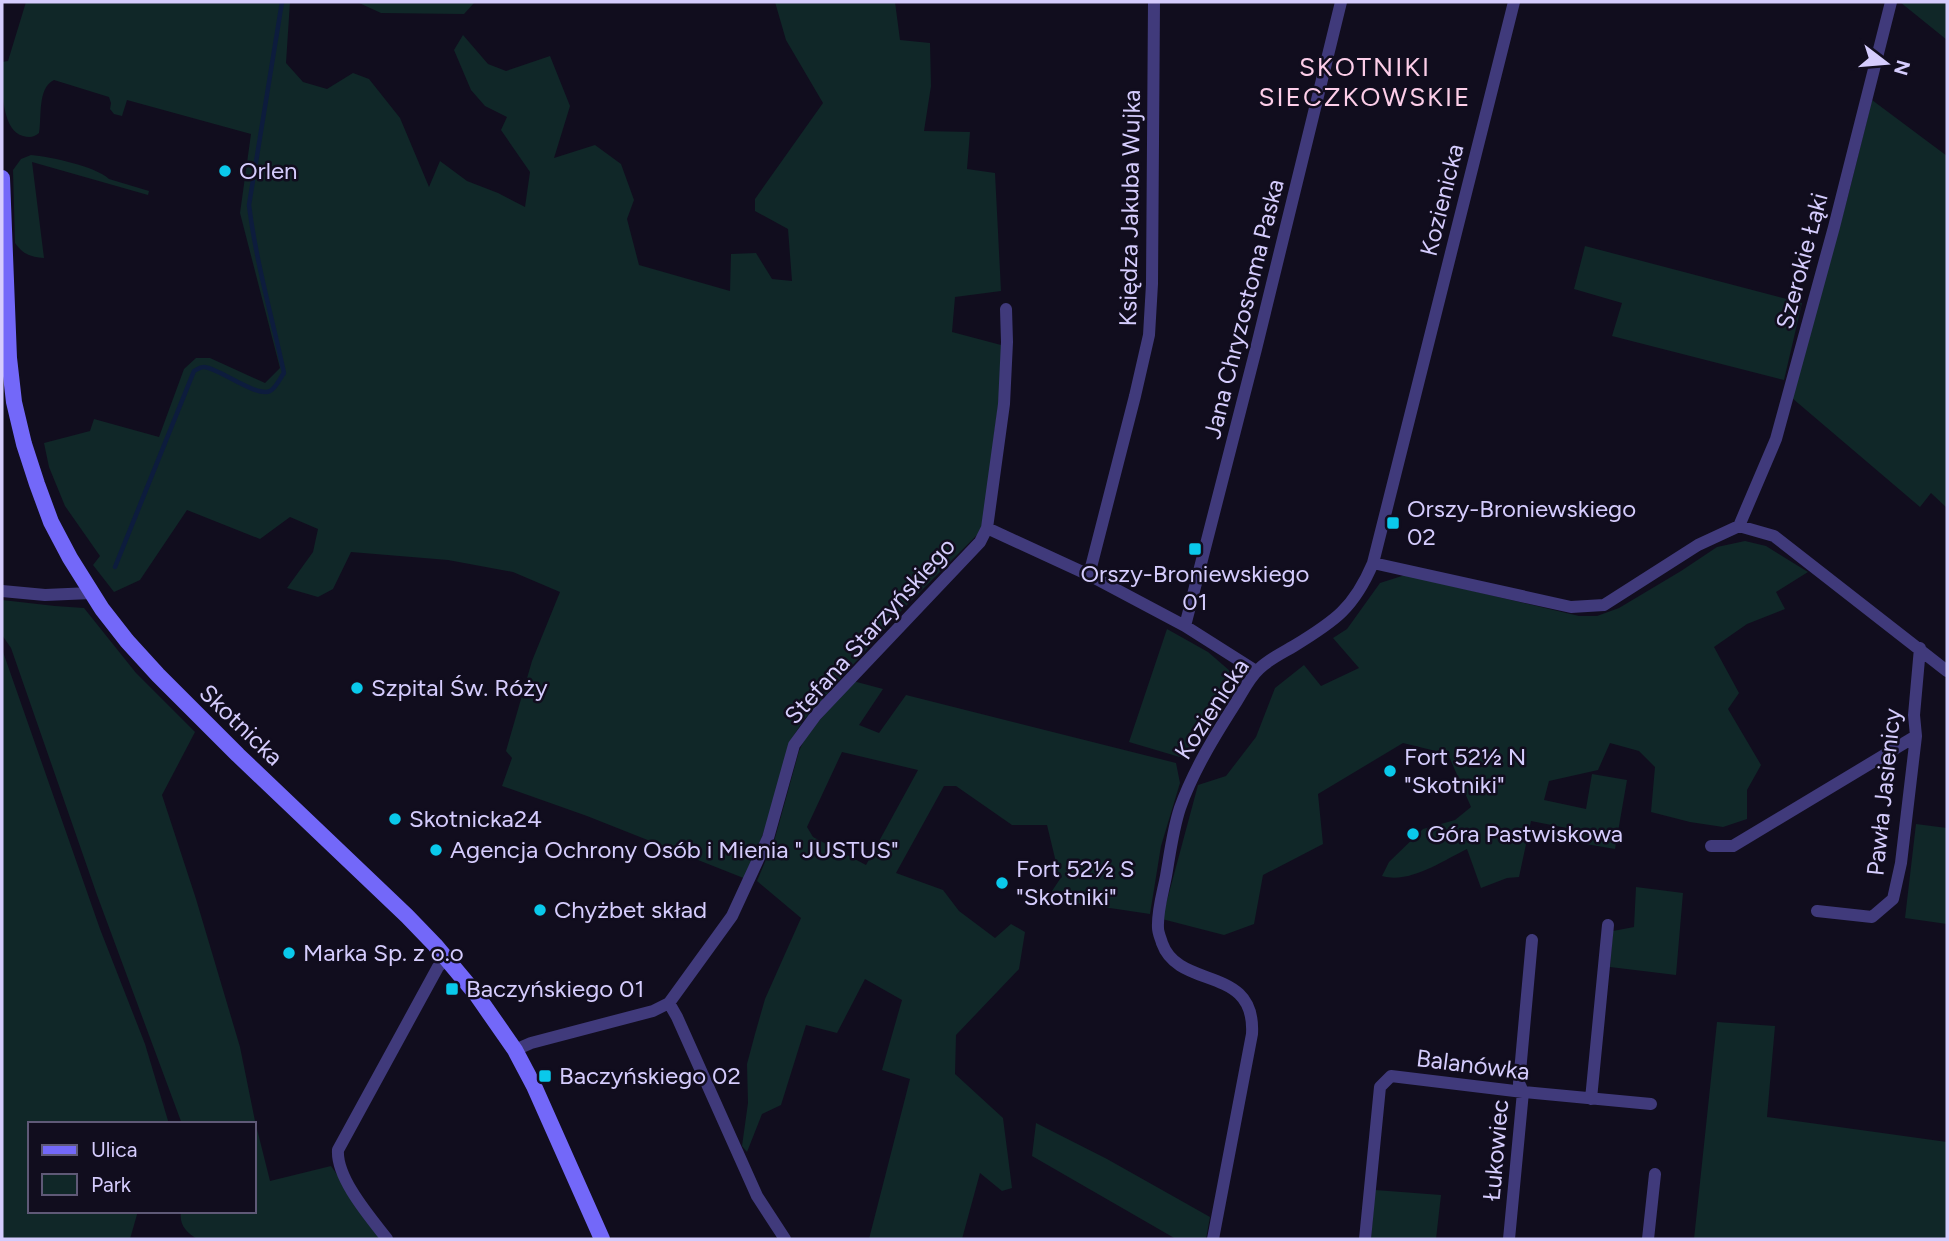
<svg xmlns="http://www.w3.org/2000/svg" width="1949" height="1241" viewBox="0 0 1949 1241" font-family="Figtree,sans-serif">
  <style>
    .green { fill: #102728; fill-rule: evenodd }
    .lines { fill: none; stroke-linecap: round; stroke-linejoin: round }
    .stream { stroke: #0d1c3d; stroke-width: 4.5 }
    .minor { stroke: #403a7b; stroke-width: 12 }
    .secondary { stroke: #7368f9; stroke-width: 16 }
    .poi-dot { fill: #0ac9eb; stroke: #110d1e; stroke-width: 2.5 }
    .labels { text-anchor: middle; stroke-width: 5; stroke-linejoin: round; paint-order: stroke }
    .poi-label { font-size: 24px; fill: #d5ccfd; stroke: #110d1e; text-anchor: start }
    .street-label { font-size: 24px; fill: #d5ccfd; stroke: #110d1e }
    .neighbourhood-label { font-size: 26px; letter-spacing: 2px; fill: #fdcee9; stroke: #110d1e }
  </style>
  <rect width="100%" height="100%" fill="#110d1e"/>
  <path class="green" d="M 26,2 L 290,2 L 286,63 L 303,82 L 327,89 L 353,73 L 369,79 L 400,118 L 429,187 L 440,161 L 467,181 L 498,193 L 525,207 L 530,172 L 501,130 L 507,117 L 485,106 L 471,90 L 454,50 L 463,35 L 488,64 L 506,71 L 550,56 L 570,106 L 554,158 L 595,145 L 621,164 L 634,200 L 627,219 L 639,265 L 730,291 L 731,254 L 756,253 L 772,279 L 792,281 L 788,229 L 755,211 L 755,199 L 823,103 L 786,40 L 775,2 L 895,2 L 900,40 L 930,43 L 931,86 L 924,131 L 970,132 L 967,169 L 995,173 L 1001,291 L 955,297 L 952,332 L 1001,345 L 1003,367 L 982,530 L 899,613 L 803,721 L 789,743 L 770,815 L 746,879 L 587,816 L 502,786 L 512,758 L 506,751 L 532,661 L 560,592 L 513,572 L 448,560 L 351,552 L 333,589 L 318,597 L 287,588 L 313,552 L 318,529 L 290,517 L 260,539 L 187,510 L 140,580 L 114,592 L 93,565 L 100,556 L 65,506 L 49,467 L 44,443 L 90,431 L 94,419 L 159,437 L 184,369 L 196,358 L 210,358 L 265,383 L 280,368 L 240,213 L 251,134 L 127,100 L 122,116 L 114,114 L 110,109 L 111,103 L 109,97 L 54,80 C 37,88 42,118 39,133 C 34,137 30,138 23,136 C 0,130 2,83 2,62 L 8,61 Z
    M 357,2 L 480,2 L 474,3 L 464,14 L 381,13 Z
    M 1900,2 L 1947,2 L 1947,40 Z
    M 1872,100 L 1947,156 L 1947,508 L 1931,493 L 1920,507 L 1792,398 L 1849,192 Z
    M 31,155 C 51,157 95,166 109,179 L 149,191 L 148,195 L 32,162 L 44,258 C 30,257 23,254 15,243 L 13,170 L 21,159 Z
    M 1585,246 L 1802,303 L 1784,380 L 1612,336 L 1622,303 L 1574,289 Z
    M 1745,541 L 1766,546 L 1808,572 L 1776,592 L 1785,609 L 1747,624 L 1714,647 L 1739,693 L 1728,709 L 1761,765 L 1747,790 L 1747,819 L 1723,827 L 1690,822 L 1651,812 L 1655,767 L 1639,751 L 1610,743 L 1598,770 L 1549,781 L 1544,800 L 1586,809 L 1592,774 L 1627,780 L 1615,849 L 1580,843 L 1582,831 L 1531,821 L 1519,877 L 1507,878 L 1481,888 L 1467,849 C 1442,861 1410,884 1382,876 L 1389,862 L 1423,829 L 1455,820 L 1471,807 L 1448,754 L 1403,743 L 1318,794 L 1323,844 L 1263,875 L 1254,924 L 1224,935 L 1162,919 L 1198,785 L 1226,776 L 1256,737 L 1275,688 L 1304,665 L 1321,686 L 1359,668 L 1333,638 L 1347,629 L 1380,583 L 1405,575 L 1579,616 L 1597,616 L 1619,608 L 1681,571 L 1717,547 Z
    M 2,600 L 55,606 L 84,608 L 136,673 L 195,732 L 162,795 L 196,899 L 240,1047 L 255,1121 L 270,1181 L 331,1166 L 382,1239 L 197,1239 C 186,1232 179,1225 181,1211 L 254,1211 L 254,1124 L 182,1124 L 97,895 L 11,648 L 2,635 Z
    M 1167,629 L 1208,652 L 1230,671 L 1183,758 L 1129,742 Z
    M 2,649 L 100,929 L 145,1044 L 169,1124 L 30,1124 L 30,1211 L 138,1211 L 130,1239 L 2,1239 Z
    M 853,681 L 883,689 L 859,725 L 879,733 L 906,695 L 1176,763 L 1180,783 L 1161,846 L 1150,914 L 1070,902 L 1050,894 L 1060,879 L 1047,825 L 1012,825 L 956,786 L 944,786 L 896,873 L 943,890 L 959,911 L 995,938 L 1011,924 L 1025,932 L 1019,969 L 956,1035 L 955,1074 L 1003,1118 L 1012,1188 L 1002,1191 L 980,1173 L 962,1239 L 869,1239 L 910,1079 L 882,1070 L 902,1000 L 865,979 L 837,1033 L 806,1025 L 781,1105 L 762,1114 L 747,1152 L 742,1146 L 748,1103 L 747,1064 L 755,1034 L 765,999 L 801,918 L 757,881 L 775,838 L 799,751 L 806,736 ZM 842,752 L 918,770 L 866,865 L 813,837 L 807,827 Z
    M 1916,824 L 1947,828 L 1947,924 L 1905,918 Z
    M 1636,887 L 1683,893 L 1676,975 L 1610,967 L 1613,931 L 1634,927 Z
    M 1717,1022 L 1775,1026 L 1767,1117 L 1947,1142 L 1947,1239 L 1694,1239 Z
    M 1036,1123 L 1107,1159 L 1210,1217 L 1206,1239 L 1176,1239 L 1032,1156 Z
    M 1375,1190 L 1441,1195 L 1436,1239 L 1371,1239 Z"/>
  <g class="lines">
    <path class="stream" d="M 115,567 L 194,371 C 198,369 199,367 204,367 C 217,367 257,398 270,391 C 276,388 280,378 284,373 C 272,317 256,262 249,205 L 282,2"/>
    <path class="minor" d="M 1739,526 L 1776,439 L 1834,227 L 1891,2
      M 987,528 L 1089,575 L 1185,626 L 1256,671
      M 1373,563 L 1571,607 L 1604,605 L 1698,545 L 1739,526 L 1774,536 L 1947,671
      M 1089,575 L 1135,396 L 1149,335 L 1152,284 L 1154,2
      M 2,591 L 45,595 L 91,593
      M 1185,626 L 1256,349 L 1341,2
      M 1711,846 L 1733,846 L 1916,736
      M 1817,911 L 1872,917 L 1893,899 L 1901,863 L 1916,736 L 1914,715 L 1920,648
      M 669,1003 L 677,1017 L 757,1196 L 785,1239
      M 515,1050 L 531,1043 L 653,1011 L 669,1003 L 732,916 L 768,838 L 794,745 L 816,715 L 980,542 L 987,528 L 1004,404 L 1007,342 L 1006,309
      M 1591,1099 L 1608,925
      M 387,1239 C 370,1217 336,1178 338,1150 L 438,967 L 446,959
      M 1213,1239 L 1252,1034 C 1256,964 1179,991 1162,943 C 1161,939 1158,933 1158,928 C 1157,911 1163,892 1166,876 C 1170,853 1173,829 1180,808 C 1193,771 1214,737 1235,704 C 1242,693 1249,678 1259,669 C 1269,659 1282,653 1294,646 C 1335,621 1354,608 1373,563 L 1514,2
      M 1365,1239 L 1380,1087 L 1391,1076 L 1523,1092 L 1651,1104
      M 1509,1239 L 1523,1092 L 1519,1083 L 1532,940
      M 1648,1239 L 1655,1174"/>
    <path class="secondary" d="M 2,178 L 9,358 L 14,402 L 24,444 L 37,484 L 51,522 L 70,558 L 102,609 L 127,641 L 158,675 L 238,755 L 407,916 L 435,945 L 476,994 L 515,1050 L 534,1086 L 602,1239"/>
  </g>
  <g class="poi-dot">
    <circle cx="225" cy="171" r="7"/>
    <rect x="1386" y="516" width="14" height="14" rx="3.5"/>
    <rect x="1188" y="542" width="14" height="14" rx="3.5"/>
    <circle cx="357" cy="688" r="7"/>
    <circle cx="1390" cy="771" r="7"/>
    <circle cx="395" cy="819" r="7"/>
    <circle cx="1413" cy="834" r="7"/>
    <circle cx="436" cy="850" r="7"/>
    <circle cx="1002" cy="883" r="7"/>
    <circle cx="540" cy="910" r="7"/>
    <circle cx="289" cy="953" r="7"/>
    <rect x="445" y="982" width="14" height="14" rx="3.5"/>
    <rect x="538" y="1069" width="14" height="14" rx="3.5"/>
  </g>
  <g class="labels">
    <g class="poi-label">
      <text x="239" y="179">Orlen</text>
      <text x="1407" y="517">Orszy-Broniewskiego<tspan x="1407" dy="28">02</tspan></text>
      <text x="1195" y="582" text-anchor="middle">Orszy-Broniewskiego<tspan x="1195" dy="28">01</tspan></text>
      <text x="371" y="696">Szpital Św. Róży</text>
      <text x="1404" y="765">Fort 52½ N<tspan x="1404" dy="28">"Skotniki"</tspan></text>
      <text x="409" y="827">Skotnicka24</text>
      <text x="1427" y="842">Góra Pastwiskowa</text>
      <text x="450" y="858">Agencja Ochrony Osób i Mienia "JUSTUS"</text>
      <text x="1016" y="877">Fort 52½ S<tspan x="1016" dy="28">"Skotniki"</tspan></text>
      <text x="554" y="918">Chyżbet skład</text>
      <text x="303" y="961">Marka Sp. z o.o</text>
      <text x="466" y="997">Baczyńskiego 01</text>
      <text x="559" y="1084">Baczyńskiego 02</text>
    </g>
    <g class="street-label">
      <text transform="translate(1442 200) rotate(-76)" y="8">Kozienicka</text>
      <text transform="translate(1130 208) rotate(-89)" y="8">Księdza Jakuba Wujka</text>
      <text transform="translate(1802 261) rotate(-75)" y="8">Szerokie Łąki</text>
      <text transform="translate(1244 309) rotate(-76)" y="8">Jana Chryzostoma Paska</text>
      <text transform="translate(870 631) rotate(-48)" y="8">Stefana Starzyńskiego</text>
      <text transform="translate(1212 709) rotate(-57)" y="8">Kozienicka</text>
      <text transform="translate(241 725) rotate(44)" y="8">Skotnicka</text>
      <text transform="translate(1884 792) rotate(-84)" y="8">Pawła Jasienicy</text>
      <text transform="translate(1473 1065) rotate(7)" y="8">Balanówka</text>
      <text transform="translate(1496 1150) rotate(-85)" y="8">Łukowiec</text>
    </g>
    <g class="neighbourhood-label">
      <text x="1365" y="76">SKOTNIKI<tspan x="1365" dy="30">SIECZKOWSKIE</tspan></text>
    </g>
  </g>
  <rect width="1949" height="1241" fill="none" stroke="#d5ccfd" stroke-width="7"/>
  <rect x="28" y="1122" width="228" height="91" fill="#110d1e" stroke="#5f5977" stroke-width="2"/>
  <rect x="42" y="1145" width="35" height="10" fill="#7368f9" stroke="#5f5977" stroke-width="2"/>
  <text x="91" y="1157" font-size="21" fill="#d5ccfd">Ulica</text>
  <rect x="42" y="1174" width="35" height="21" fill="#102728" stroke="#5f5977" stroke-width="2"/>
  <text x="91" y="1192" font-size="21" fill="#d5ccfd">Park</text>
  <g transform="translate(1886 63) rotate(106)" stroke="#110d1e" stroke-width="5" paint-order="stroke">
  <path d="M0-5L12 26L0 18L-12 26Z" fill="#d5ccfd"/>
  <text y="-10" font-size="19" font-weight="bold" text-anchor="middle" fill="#d5ccfd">N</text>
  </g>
</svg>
